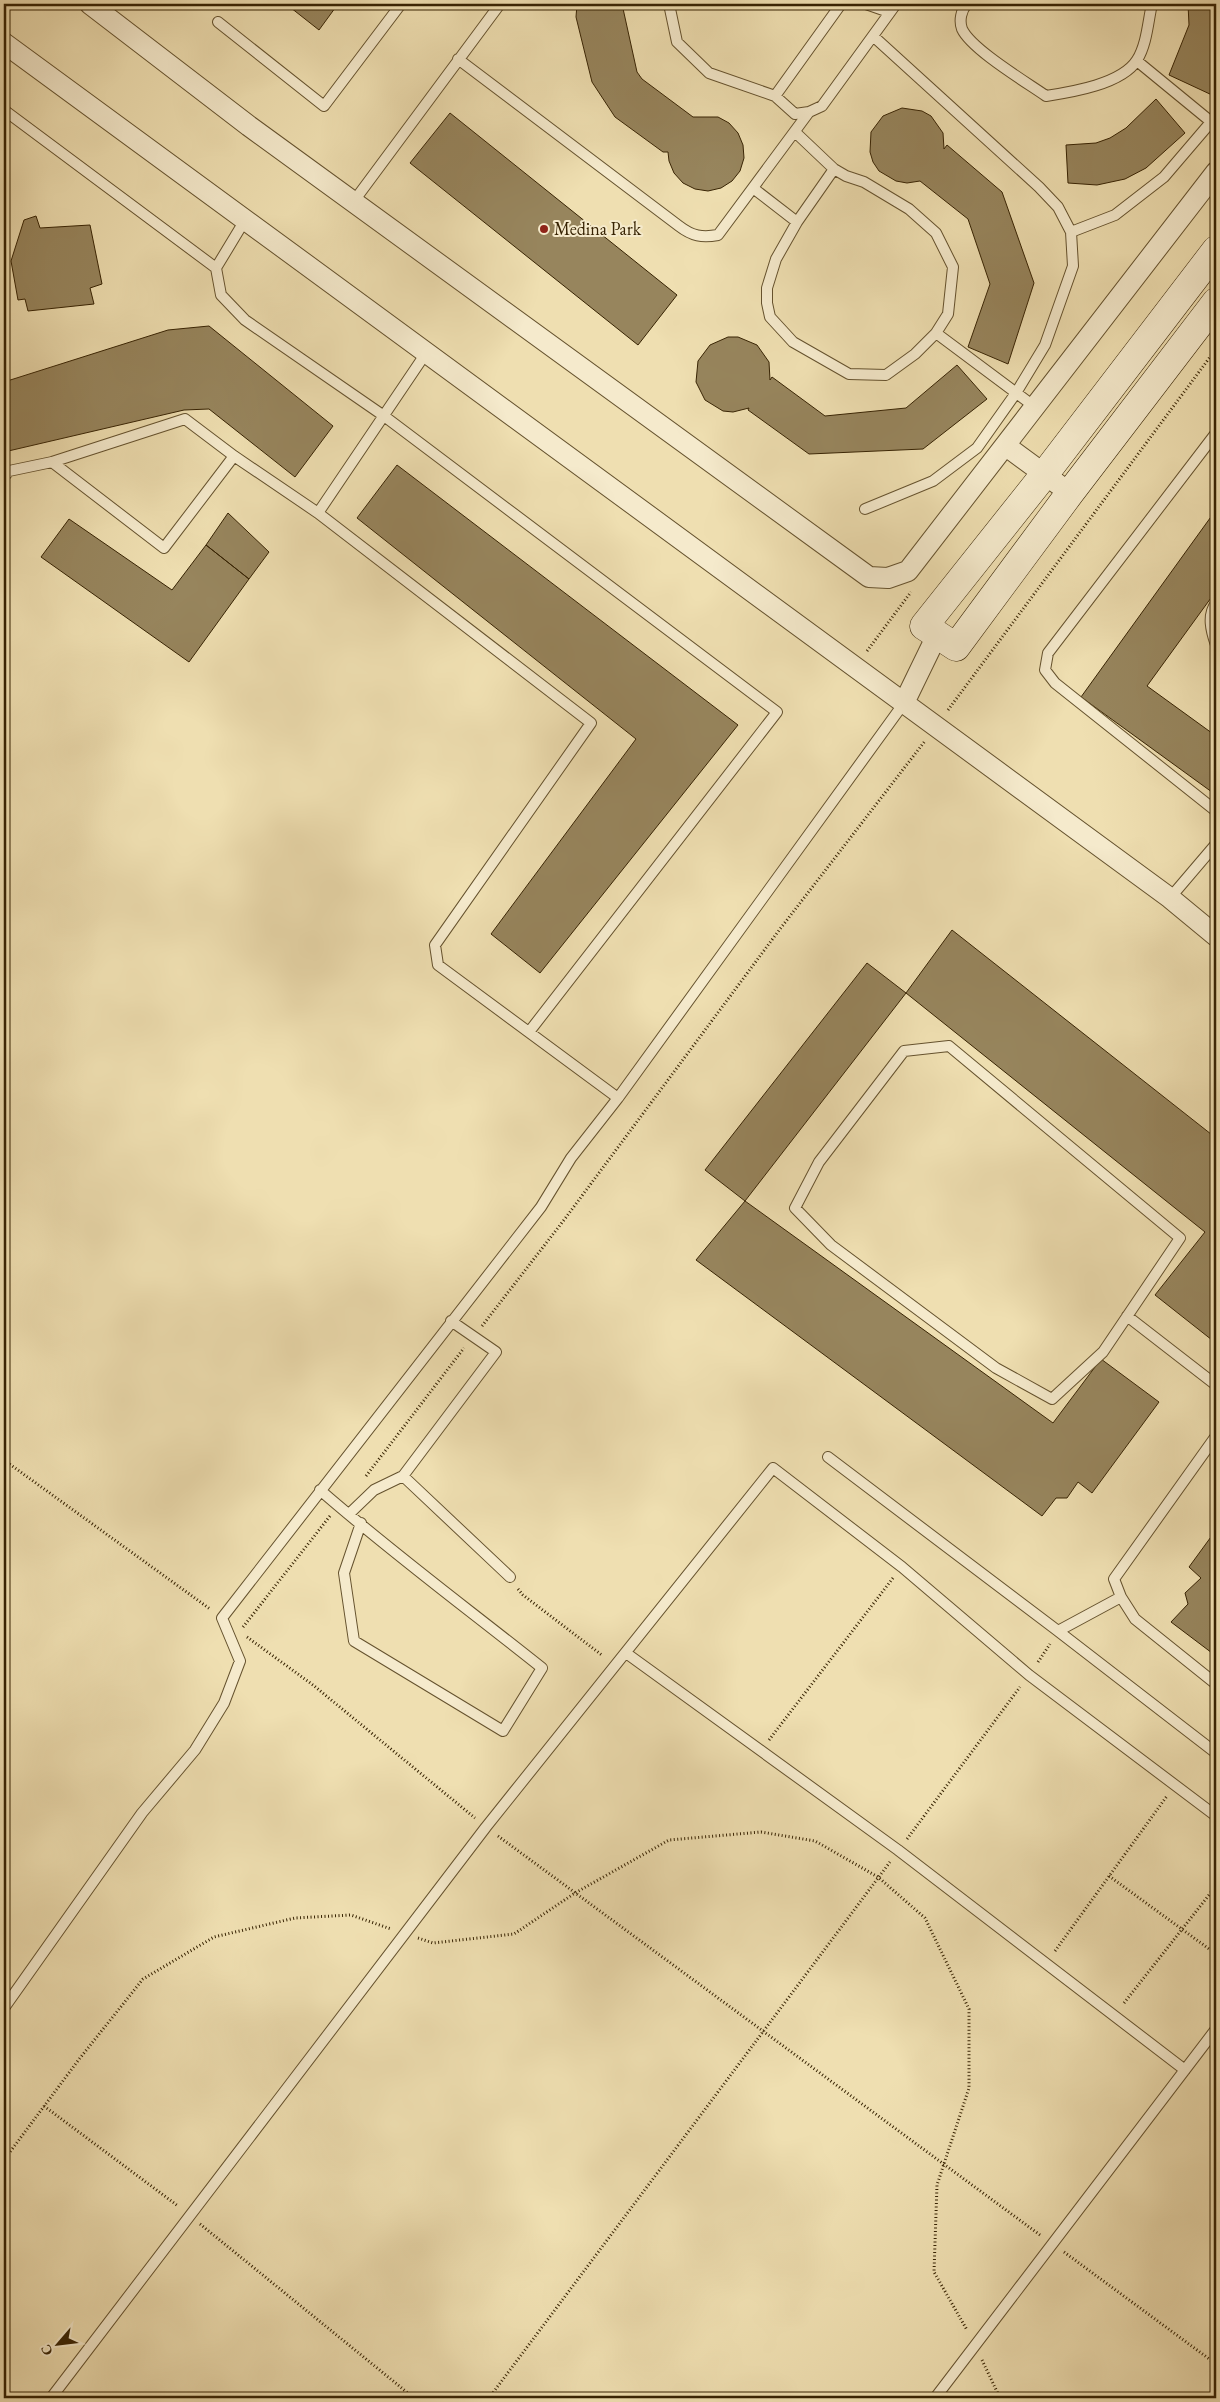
<svg xmlns="http://www.w3.org/2000/svg" width="1220" height="2402" viewBox="0 0 1220 2402" font-family="'EB Garamond',serif">
  <style>
    .building { fill: #97855d; stroke: #372303 }
    .lines { fill: none; stroke-linecap: round; stroke-linejoin: round }
    .lane-casing { stroke: #65522e; stroke-width: 12 }
    .street-casing { stroke: #65522e; stroke-width: 22 }
    .secondary-casing { stroke: #372303; stroke-width: 29 }
    .path { stroke: #372303; stroke-width: 3; stroke-dasharray: 1 2.5; stroke-linecap: butt }
    .lane { stroke: #f5eacc; stroke-width: 10 }
    .street { stroke: #f5eacc; stroke-width: 20 }
    .secondary { stroke: #f5eacc; stroke-width: 28 }
    .poi-dot { fill: #8f2418; stroke: #f5eacc; stroke-width: 2 }
    .labels { text-anchor: middle; stroke-width: 4; stroke-linejoin: round; paint-order: stroke }
    .poi-label { font-size: 18px; fill: #372303; stroke: #f5eacc; text-anchor: start }
  </style>
  <rect width="100%" height="100%" fill="#efdfb1"/>
  <filter id="stains"><feTurbulence type="fractalNoise" baseFrequency=".004" numOctaves="4"/><feColorMatrix values="0 0 0 0 .2 0 0 0 0 .09 0 0 0 0 .02 0 0 0 .5 -.17"/></filter>
  <radialGradient id="worn" r=".72"><stop offset=".6" stop-color="#630" stop-opacity="0"/><stop offset="1" stop-color="#630" stop-opacity=".3"/></radialGradient>
  <path class="building" d="M 286,4 L 338,4 L 319,30 Z
    M 577,4 L 622,4 L 637,72 L 642,79 L 693,117 L 718,117 L 729,123 L 738,133 L 743,145 L 744,158 L 740,171 L 732,181 L 721,188 L 708,191 L 695,189 L 683,183 L 674,173 L 669,161 L 668,152 L 663,152 L 615,117 L 592,82 L 576,17 Z
    M 1188,4 L 1216,4 L 1216,84 L 1212,95 L 1169,75 L 1189,25 Z
    M 1156,99 L 1185,133 L 1146,168 L 1125,179 L 1097,185 L 1068,183 L 1066,145 L 1096,143 L 1110,138 L 1126,128 Z
    M 902,108 L 922,111 L 931,116 L 943,133 L 944,149 L 947,145 L 1002,192 L 1034,283 L 1008,364 L 968,347 L 990,284 L 968,219 L 920,181 L 907,183 L 896,181 L 879,171 L 873,162 L 870,152 L 871,132 L 883,116 Z
    M 450,113 L 677,295 L 638,345 L 410,163 Z
    M 36,216 L 40,228 L 90,225 L 102,284 L 90,288 L 94,304 L 28,311 L 25,299 L 18,300 L 11,261 L 24,220 Z
    M 209,326 L 333,426 L 295,477 L 209,409 L 184,410 L 4,452 L 4,382 L 168,330 Z
    M 728,337 L 738,337 L 757,345 L 769,362 L 770,380 L 772,377 L 825,416 L 906,408 L 957,365 L 987,399 L 923,449 L 809,454 L 748,410 L 749,408 L 733,412 L 723,411 L 705,400 L 696,382 L 698,361 L 710,345 Z
    M 397,465 L 738,725 L 540,973 L 491,934 L 636,739 L 357,518 Z
    M 228,513 L 269,552 L 249,579 L 206,545 Z
    M 1213,514 L 1216,516 L 1216,591 L 1147,686 L 1216,736 L 1216,795 L 1081,697 Z
    M 69,519 L 172,590 L 206,545 L 249,579 L 189,662 L 41,557 Z
    M 952,930 L 1216,1138 L 1216,1334 L 1212,1340 L 1155,1295 L 1205,1232 L 906,993 Z
    M 867,963 L 906,993 L 745,1201 L 705,1170 Z
    M 745,1201 L 1053,1423 L 1101,1359 L 1159,1402 L 1092,1493 L 1078,1482 L 1067,1498 L 1056,1498 L 1042,1516 L 696,1260 Z
    M 1216,1530 L 1216,1656 L 1171,1622 L 1188,1604 L 1185,1593 L 1201,1578 L 1189,1567 Z"/>
  <g class="lines">
    <defs>
      <path id="lane" d="M 669,4 L 677,42 L 709,73 L 775,96 L 795,114 L 809,112 L 822,106 L 896,4
        M 866,4 L 889,12
        M 967,4 C 961,10 959,21 962,29 C 971,49 1026,82 1046,96 C 1072,92 1122,84 1137,60 C 1147,44 1148,21 1152,4
        M 218,22 L 324,106 L 401,4
        M 458,59 L 679,226 C 692,236 702,238 718,235 L 809,112
        M 1137,61 L 1215,125
        M 775,96 L 841,4
        M 4,110 L 216,268
        M 753,188 L 797,222 L 776,259 L 767,288 L 767,303 L 770,317 L 793,342 L 849,374 L 886,375 L 915,354 L 936,333 L 948,314 L 953,267 L 936,233 L 909,209 L 864,182 L 846,176 L 834,169 L 795,132
        M 354,201 L 500,4
        M 245,220 L 216,268 L 221,295 L 245,320 L 384,416 L 777,712 L 529,1032
        M 797,222 L 834,169
        M 1071,232 L 1115,215 L 1164,177 L 1211,122
        M 936,333 L 1035,407
        M 1216,433 L 1048,653 L 1045,670 L 1055,683 L 1216,811
        M 52,462 L 164,548 L 234,456
        M 4,477 L 9,471 L 52,462 L 185,419 L 234,456 L 318,513 L 591,723 L 435,945 L 438,965 L 618,1098
        M 865,509 L 933,481 L 977,448 L 1016,393 L 1045,345 L 1073,266 L 1071,232 L 1058,207 L 1039,187 L 873,36
        M 318,513 L 426,353
        M 1216,603 C 1207,615 1211,631 1216,645
        M 1170,898 L 1216,844
        M 949,1046 L 1180,1238 L 1103,1352 L 1052,1399 L 996,1368 L 831,1245 L 795,1208 L 819,1162 L 904,1051 Z
        M 1127,1316 L 1216,1385
        M 451,1321 L 496,1352 L 403,1476 L 510,1577
        M 1216,1436 L 1114,1579 L 1121,1597 L 1135,1619 L 1216,1684
        M 828,1457 L 1058,1631 L 1121,1597
        M 320,1490 C 391,1552 468,1609 542,1668 L 503,1731 L 354,1641 L 344,1573 L 361,1523
        M 349,1514 L 374,1490 L 403,1476
        M 1058,1631 L 1216,1753
        M 626,1653 L 898,1850 L 1185,2070
        M 4,2008 L 142,1813 L 195,1750 L 224,1703 L 240,1661 L 222,1618 L 541,1207 L 571,1158 L 618,1098 L 904,703
        M 51,2398 L 486,1827 L 773,1468 L 902,1567 L 1029,1675 L 1216,1816
        M 935,2398 L 1216,2029"/>
      <path id="street" d="M 90,4 L 249,126 L 869,577 L 888,578 L 908,571 L 1216,172
        M 4,43 L 1170,898 L 1216,936
        M 1006,446 L 1070,493
        M 904,703 L 938,633"/>
      <path id="secondary" d="M 1216,250 L 1044,475 L 924,626 L 956,647 L 1070,493 L 1216,302"/>
    </defs>
    <use href="#lane" class="lane-casing"/>
    <use href="#street" class="street-casing"/>
    <use href="#secondary" class="secondary-casing"/>
    <path class="path" d="M 867,651 L 911,592
      M 948,710 L 1216,349
      M 482,1326 L 564,1220 L 780,929 L 925,741
      M 4,1460 L 210,1609
      M 366,1476 L 464,1348
      M 518,1589 L 523,1595 L 603,1656
      M 243,1627 L 330,1516
      M 247,1637 L 313,1685 L 475,1818
      M 1038,1662 L 1050,1644
      M 769,1740 L 893,1578
      M 498,1836 L 1040,2235
      M 907,1839 L 1020,1687
      M 1109,1876 L 1216,1954
      M 418,1938 L 433,1943 L 514,1934 L 575,1893 L 669,1840 L 761,1832 L 815,1841 L 878,1877 L 925,1918 L 969,2009 L 969,2088 L 937,2185 L 934,2272 L 967,2330
      M 1055,1951 L 1167,1796
      M 1124,2003 L 1216,1886
      M 44,2106 L 178,2206
      M 4,2160 L 80,2058 L 143,1979 L 214,1937 L 295,1918 L 351,1915 L 391,1929
      M 200,2224 L 414,2398
      M 1064,2252 L 1216,2364
      M 982,2360 L 1000,2398
      M 489,2398 L 890,1862"/>
    <use href="#lane" class="lane"/>
    <use href="#street" class="street"/>
    <use href="#secondary" class="secondary"/>
  </g>
  <circle class="poi-dot" cx="544" cy="229" r="5"/>
  <g class="labels">
    <g class="poi-label">
      <text x="554" y="235">Medina Park</text>
    </g>
  </g>
  <rect width="1220" height="2402" fill="none" stroke="#efdfb1" stroke-width="20"/>
  <rect x="5" y="5" width="1210" height="2392" fill="none" stroke="#372303" stroke-width="2.5"/>
  <rect x="10" y="10" width="1200" height="2382" fill="none" stroke="#372303"/>
  <g transform="translate(58 2344) rotate(242)" stroke="#f5eacc" stroke-width="4" paint-order="stroke">
  <path d="M0-4L9 19L0 12L-9 19Z" fill="#372303"/>
  <text y="-8" font-size="14" font-weight="bold" text-anchor="middle" fill="#372303">С</text>
  </g>
  <rect width="100%" height="100%" filter="url(#stains)"/>
  <rect width="100%" height="100%" fill="url(#worn)"/>
</svg>
